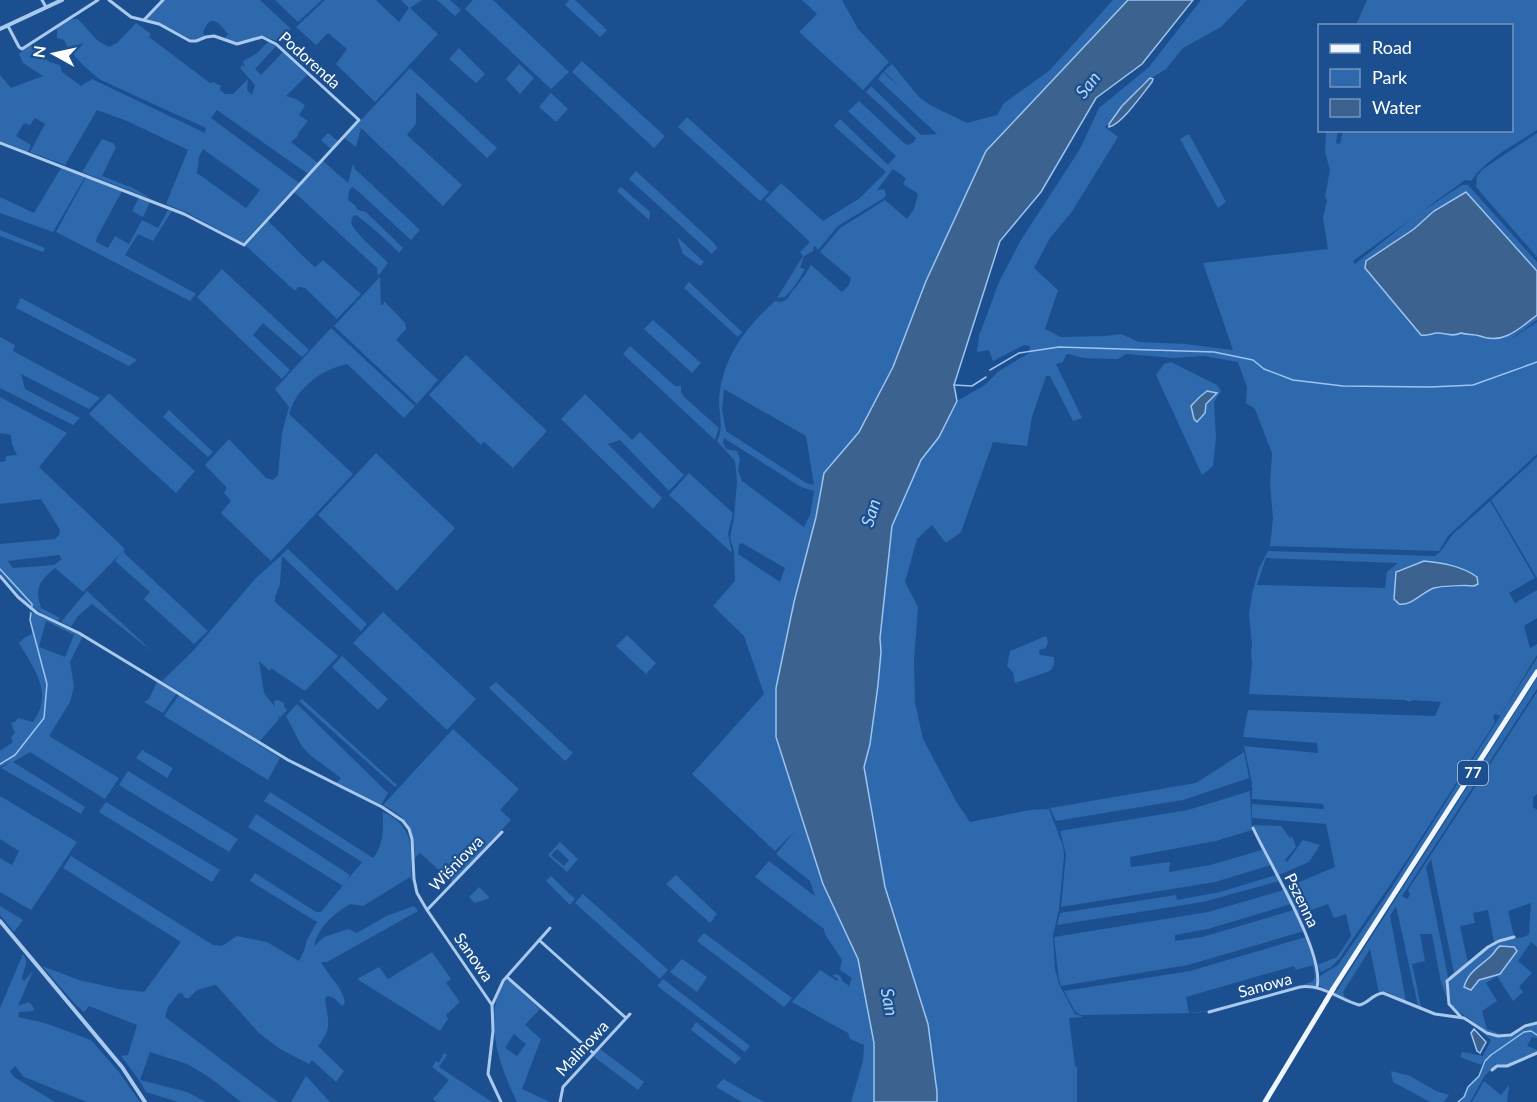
<svg xmlns="http://www.w3.org/2000/svg" width="1537" height="1102" viewBox="0 0 1537 1102" font-family="Lato,sans-serif">
  <style>
    .green { fill: #2e69ad; fill-rule: evenodd }
    .water { fill: #3c6290; stroke: #9cc4f0; stroke-width: 1.5 }
    .lines { fill: none; stroke-linecap: round; stroke-linejoin: round }
    .stream { stroke: #9cc4f0; stroke-width: 1.5 }
    .minor { stroke: #a9c9ee; stroke-width: 3 }
    .tertiary { stroke: #a9c9ee; stroke-width: 4 }
    .primary { stroke: #f0f6ff; stroke-width: 5 }
    .primary-bridge { stroke: #f0f6ff; stroke-width: 5 }
    .labels { text-anchor: middle; stroke-width: 4.5; stroke-linejoin: round; paint-order: stroke }
    .shield { fill: #1b4f8f; stroke: #bbcadd; stroke-width: 1.5 }
    .shield-label { font-size: 15px; font-weight: bold; fill: #fff }
    .street-label { font-size: 16px; fill: #fff; stroke: #1b4f8f }
    .water-label { font-size: 18px; font-style: italic; fill: #b5d3f5; stroke: #1b4f8f }
  </style>
  <rect width="100%" height="100%" fill="#1b4f8f"/>
  <path class="green" d="M 162,0 L 260,0 L 291,29 L 277,41 L 263,36 L 238,43 L 224,39 L 228,34 C 219,23 211,12 203,32 L 205,36 L 193,40 L 161,24 L 143,19 Z
    M 275,0 L 322,0 L 298,22 Z
    M 325,0 L 376,0 L 399,22 L 409,8 L 401,0 L 422,0 L 410,8 L 438,34 L 375,102 L 336,64 L 347,49 L 328,33 L 316,45 L 296,27 Z
    M 437,0 L 450,0 L 461,10 L 455,16 Z
    M 473,0 L 493,0 L 569,72 L 551,89 L 465,9 Z
    M 569,0 L 575,0 L 607,30 L 600,37 L 565,5 Z
    M 802,0 L 842,0 L 858,29 L 889,62 L 863,90 L 799,32 L 817,14 Z
    M 1113,0 L 1128,0 L 986,151 L 926,281 L 893,367 L 859,432 L 824,473 L 816,517 L 794,602 L 776,688 L 776,737 L 823,884 L 858,959 L 874,1042 L 874,1102 L 851,1102 L 863,1061 L 864,1045 L 850,1039 L 848,1033 L 792,1002 L 820,970 L 837,981 L 838,979 L 832,975 L 837,974 L 841,977 L 842,981 L 848,985 L 848,988 L 852,978 L 840,970 L 842,960 L 825,934 L 824,929 L 755,877 L 769,861 L 815,896 L 810,881 L 776,854 L 795,831 L 775,851 L 692,774 L 764,694 L 744,636 L 713,606 L 735,581 L 734,551 L 730,538 L 734,517 L 737,482 L 735,461 L 717,441 C 724,428 719,414 719,400 C 722,358 745,328 775,301 L 780,302 C 790,300 788,295 794,289 C 801,281 805,275 811,265 L 842,292 L 849,285 L 851,278 L 820,252 L 840,228 L 885,200 L 907,219 L 914,209 L 918,194 L 903,184 L 906,178 L 893,169 L 877,190 L 884,189 L 886,195 L 884,198 L 838,226 L 818,250 L 814,245 L 813,251 L 804,256 L 800,268 L 805,269 C 799,280 793,289 785,297 L 777,298 L 803,256 L 800,252 L 810,242 L 765,200 L 781,183 L 823,221 L 860,198 L 886,172 L 834,126 L 840,119 L 888,165 L 896,156 L 848,111 L 859,101 L 904,143 L 909,145 L 914,142 L 916,138 L 866,92 L 871,86 L 921,135 L 937,134 L 878,79 L 883,72 L 901,88 L 884,71 L 892,64 L 919,97 L 930,105 L 967,123 L 997,115 L 1004,103 L 1049,71 ZM 724,389 L 806,436 L 814,485 L 806,483 L 726,431 L 722,410 ZM 724,438 L 801,487 L 814,491 L 810,515 L 804,527 L 742,481 L 738,470 L 740,459 L 737,451 L 726,449 L 723,443 ZM 742,543 L 785,568 L 780,582 L 738,554 L 739,545 Z
    M 1201,0 L 1247,0 L 1221,27 L 1183,48 L 1166,69 L 1142,84 L 1105,127 L 1118,137 L 1071,213 L 1050,238 L 1034,268 L 1058,290 L 1045,329 L 1061,337 L 1106,336 L 1121,334 L 1139,342 L 1185,344 L 1233,350 L 1203,263 L 1328,249 L 1323,218 L 1327,200 L 1325,197 L 1330,170 L 1325,152 L 1326,131 L 1338,131 L 1336,143 L 1340,144 L 1343,131 L 1512,130 L 1512,26 L 1356,25 L 1367,0 L 1537,0 L 1537,130 C 1514,145 1487,158 1471,181 L 1465,180 L 1353,261 L 1355,264 L 1415,216 L 1462,185 L 1468,185 L 1537,262 L 1537,271 L 1466,193 L 1434,211 L 1414,229 L 1366,261 L 1365,268 L 1421,335 L 1428,336 L 1439,333 L 1450,336 L 1461,333 L 1470,335 L 1478,335 L 1486,339 L 1512,334 L 1537,315 L 1537,320 L 1505,343 L 1537,322 L 1537,454 L 1448,536 L 1439,551 L 1270,546 L 1273,518 L 1270,484 L 1272,453 L 1255,409 L 1246,403 L 1247,387 L 1238,362 L 1204,356 L 1174,358 L 1126,354 L 1118,359 L 1111,359 L 1084,358 L 1068,354 L 1066,355 L 1063,362 L 1056,364 L 1082,418 L 1073,421 L 1050,376 L 1046,376 L 1032,417 L 1027,446 L 993,442 L 961,532 L 946,543 L 932,525 L 917,539 L 905,582 L 918,607 L 914,660 L 915,702 L 923,739 L 957,803 L 970,822 L 1030,810 L 1049,809 L 1063,846 L 1064,856 L 1059,909 L 1053,936 L 1055,969 L 1059,984 L 1075,1014 L 1084,1017 L 1069,1018 L 1075,1066 L 1077,1067 L 1077,1102 L 937,1102 L 937,1092 L 885,887 L 864,767 L 870,744 L 878,685 L 881,652 L 880,638 L 892,526 L 921,460 L 939,437 L 957,401 L 985,385 L 999,371 L 1029,353 L 1030,346 L 1024,345 L 993,361 L 989,350 L 977,352 L 979,336 L 999,282 L 1021,240 L 1080,149 L 1099,108 L 1149,67 Z
    M 72,19 L 78,19 L 98,41 L 109,47 L 117,43 L 136,23 L 151,34 L 149,37 L 210,83 L 213,82 L 221,86 L 220,90 L 225,94 L 233,94 L 248,79 L 247,90 L 252,95 L 255,85 L 240,68 L 242,65 L 245,67 L 243,61 L 256,54 L 269,41 L 276,46 L 255,69 L 261,75 L 283,52 L 307,75 L 286,96 C 295,99 299,99 305,106 L 299,115 L 308,121 L 299,132 L 297,137 L 291,142 L 318,163 L 308,174 L 217,110 L 211,118 L 299,183 L 243,243 L 188,213 L 166,204 L 188,150 L 127,121 L 97,110 L 65,165 L 30,152 L 45,124 L 35,118 L 30,125 L 24,123 L 16,136 L 31,145 L 28,152 L 0,141 L 0,75 L 11,88 L 43,76 L 23,63 L 19,54 L 30,45 L 50,62 L 60,65 L 62,72 L 81,86 L 92,79 L 205,133 L 206,128 L 103,81 C 90,73 70,54 64,40 L 57,38 L 57,27 ZM 203,149 L 260,190 L 246,208 L 197,173 L 199,157 Z
    M 459,48 L 485,74 L 476,83 L 449,59 Z
    M 582,61 L 665,136 L 654,148 L 572,72 Z
    M 519,64 L 534,78 L 520,94 L 506,79 Z
    M 410,68 L 497,148 L 487,158 L 416,92 L 416,124 L 407,135 L 462,185 L 443,206 L 361,128 L 356,147 L 344,138 Z
    M 551,93 L 568,109 L 556,122 L 539,107 Z
    M 687,117 L 769,192 L 760,201 L 678,127 Z
    M 328,133 L 339,142 L 331,149 L 321,140 Z
    M 1537,133 L 1537,257 L 1476,187 L 1477,176 L 1483,169 Z
    M 1189,134 L 1226,202 L 1218,208 L 1180,139 Z
    M 102,139 L 113,143 L 116,147 L 102,176 L 133,188 L 152,199 L 82,172 Z
    M 323,161 L 348,183 L 353,164 L 355,169 L 420,230 L 411,240 L 359,192 L 353,187 L 349,190 L 348,200 L 355,205 L 358,210 L 366,212 L 403,248 L 399,253 C 387,240 371,226 356,215 L 353,216 L 351,223 C 358,237 377,251 388,263 L 378,276 L 377,268 L 294,192 Z
    M 61,168 L 85,177 L 53,232 L 0,213 L 0,197 L 34,213 Z
    M 636,171 L 714,243 L 717,248 L 712,254 L 629,179 Z
    M 86,177 L 122,191 L 97,237 L 96,242 L 108,248 L 115,236 L 129,244 L 142,220 L 158,228 L 168,210 L 172,211 L 153,241 L 138,234 L 125,255 L 193,292 L 196,294 L 190,301 L 56,232 Z
    M 621,187 L 650,212 L 649,220 L 617,191 Z
    M 139,197 L 150,202 L 143,217 L 132,211 Z
    M 268,221 C 285,236 297,252 315,267 L 323,260 L 361,294 L 337,319 L 305,288 L 298,287 L 295,291 L 246,246 Z
    M 0,231 L 0,230 L 45,248 L 43,252 L 0,236 Z
    M 677,237 L 704,262 L 700,266 L 683,254 Z
    M 222,269 L 309,350 L 302,357 L 263,323 L 253,335 L 290,370 L 282,379 L 197,297 Z
    M 380,277 L 381,305 L 383,305 L 384,301 L 405,323 L 406,329 L 396,340 L 438,380 L 417,404 L 334,326 Z
    M 689,282 L 742,332 L 738,337 L 684,288 Z
    M 21,298 L 137,360 L 129,366 L 16,308 Z
    M 653,320 L 701,363 L 692,373 L 644,329 Z
    M 331,328 L 415,406 L 404,418 L 347,364 C 321,370 297,387 289,414 L 353,474 L 271,561 L 221,513 L 231,501 L 224,493 L 227,488 L 205,465 L 229,439 L 266,478 L 273,480 L 278,475 L 282,433 L 289,407 L 275,389 Z
    M 0,337 L 15,345 L 13,351 L 100,398 L 89,409 L 21,374 L 25,389 L 80,418 L 73,425 L 0,388 Z
    M 630,346 L 675,386 L 681,386 L 681,392 L 684,397 L 719,428 L 715,440 L 623,354 Z
    M 466,355 L 547,431 L 513,468 L 484,442 L 481,445 L 429,395 Z
    M 1171,362 L 1217,385 L 1221,391 L 1214,402 L 1216,438 L 1213,466 L 1202,475 L 1156,375 L 1164,364 ZM 1204,393 L 1216,395 L 1206,404 L 1205,413 L 1198,422 L 1194,419 L 1191,409 L 1195,400 L 1201,397 Z
    M 108,394 L 110,394 L 195,471 L 176,493 L 89,414 Z
    M 585,394 L 632,440 L 640,432 L 684,475 L 669,491 L 620,440 L 608,444 L 662,498 L 653,509 L 561,419 Z
    M 0,397 L 67,433 L 39,467 L 125,549 L 123,552 L 208,631 L 194,644 L 144,599 L 150,592 L 115,561 L 120,554 L 83,592 L 55,568 C 40,581 34,587 41,608 L 60,618 L 58,621 C 28,608 21,595 0,573 L 0,544 L 55,539 L 59,535 L 60,530 L 41,499 L 0,504 L 0,462 L 6,461 L 6,456 L 17,455 L 12,444 L 11,435 L 0,433 ZM 59,555 L 62,559 L 54,565 L 13,568 L 8,561 Z
    M 169,410 L 213,452 L 208,457 L 163,417 Z
    M 376,453 L 455,528 L 397,591 L 318,515 Z
    M 1537,457 L 1537,578 L 1491,500 Z
    M 689,473 L 733,513 L 728,534 L 732,553 L 669,495 Z
    M 1490,501 L 1535,578 L 1509,593 L 1515,603 L 1537,590 L 1537,618 L 1524,626 L 1530,648 L 1537,644 L 1537,655 L 1500,716 L 1495,714 L 1493,718 L 1495,721 L 1494,724 L 1403,866 L 1339,959 L 1331,967 L 1321,972 L 1317,965 L 1305,929 L 1317,965 L 1337,957 L 1351,936 L 1346,914 L 1334,918 L 1328,904 L 1298,915 L 1253,825 L 1281,826 L 1290,838 L 1292,836 L 1296,847 L 1285,860 L 1287,862 L 1303,840 L 1320,845 L 1309,862 L 1279,875 L 1285,888 L 1335,867 L 1326,824 L 1252,818 L 1252,804 L 1324,809 L 1323,804 L 1252,799 L 1252,783 L 1244,746 L 1318,753 L 1317,743 L 1243,737 L 1248,710 L 1435,716 L 1441,702 L 1413,700 L 1409,702 L 1405,700 L 1249,694 L 1252,664 L 1251,652 L 1252,646 L 1249,614 L 1252,594 L 1259,568 L 1268,551 L 1435,556 L 1440,552 L 1453,534 ZM 1266,558 L 1398,563 L 1387,572 L 1385,588 L 1257,585 ZM 1424,561 L 1449,564 L 1471,573 L 1474,586 L 1436,588 L 1423,593 L 1407,604 L 1399,604 L 1395,600 L 1398,570 Z
    M 288,549 L 367,624 L 361,631 L 282,556 L 280,584 L 275,597 L 275,602 L 338,656 L 305,691 L 271,668 L 270,671 L 259,661 L 264,693 L 275,707 L 274,701 L 278,700 L 284,703 L 284,707 L 287,710 L 280,718 L 278,715 L 279,719 L 260,741 L 162,681 L 194,650 L 255,579 Z
    M 87,591 L 153,652 L 92,604 L 77,617 L 71,627 L 61,622 Z
    M 29,611 L 83,636 L 70,662 L 74,686 L 70,702 L 49,736 L 119,778 L 105,799 L 30,752 L 13,762 L 85,807 L 81,814 L 1,768 L 11,762 L 0,767 L 0,751 L 13,742 L 11,737 L 15,733 L 11,723 L 15,722 L 18,718 L 33,722 C 54,693 34,669 19,643 L 24,638 L 32,634 ZM 46,621 L 74,635 L 65,657 L 39,647 Z
    M 383,612 L 476,699 L 447,730 L 353,643 Z
    M 627,635 L 656,663 L 646,674 L 616,646 Z
    M 1046,636 L 1048,642 L 1046,648 L 1039,650 L 1040,655 L 1054,657 L 1054,665 L 1050,671 L 1015,683 L 1013,672 L 1007,666 L 1010,651 Z
    M 342,656 L 388,699 L 378,710 L 332,667 Z
    M 1537,658 L 1537,669 L 1526,686 L 1330,989 L 1336,992 L 1537,678 L 1537,689 L 1402,896 L 1407,899 L 1410,895 L 1408,890 L 1537,692 L 1537,794 L 1533,798 L 1533,807 L 1537,810 L 1537,947 L 1531,942 L 1518,961 L 1532,973 L 1519,987 L 1523,992 L 1513,1001 L 1497,976 L 1486,983 L 1497,1001 L 1482,1011 L 1487,1029 L 1503,1035 L 1487,1031 L 1452,1007 L 1447,983 C 1464,969 1481,949 1502,941 C 1511,937 1522,940 1529,934 L 1531,903 L 1508,911 L 1514,936 L 1491,945 L 1494,942 L 1488,910 L 1473,913 L 1475,923 L 1460,926 L 1468,963 L 1454,973 L 1431,859 L 1426,867 L 1448,977 L 1445,985 L 1447,999 L 1441,982 L 1432,934 L 1420,934 L 1425,961 L 1412,964 L 1421,1007 L 1418,1006 L 1396,906 L 1390,916 L 1406,1001 L 1387,992 L 1379,993 L 1370,949 L 1343,992 L 1344,996 L 1353,1002 L 1321,987 L 1319,985 L 1320,976 L 1338,965 L 1390,890 ZM 1501,946 L 1514,947 L 1486,977 L 1476,982 L 1480,964 L 1490,957 L 1497,948 Z
    M 157,682 L 177,693 L 163,713 L 144,702 L 149,699 Z
    M 496,682 L 573,753 L 565,761 L 489,688 Z
    M 179,695 L 280,758 L 268,780 L 164,716 Z
    M 302,699 L 397,785 L 395,787 L 299,701 Z
    M 297,704 L 388,793 L 381,805 L 336,783 L 341,778 L 310,755 L 301,745 L 286,716 Z
    M 453,729 L 519,789 L 500,810 L 511,820 L 452,882 L 420,853 L 415,858 C 413,828 411,820 383,805 Z
    M 142,750 L 173,768 L 167,778 L 136,758 Z
    M 1244,752 L 1249,778 L 1183,800 L 1056,821 L 1050,808 L 1196,783 Z
    M 128,771 L 238,839 L 229,852 L 119,785 Z
    M 1250,791 L 1252,830 L 1216,841 L 1130,857 L 1131,867 L 1170,862 L 1169,872 L 1210,865 L 1262,850 L 1271,865 L 1215,882 L 1061,907 L 1066,854 L 1060,831 L 1188,810 Z
    M 270,792 L 373,858 C 384,845 383,828 383,812 C 417,828 410,850 412,882 L 410,877 L 363,906 L 350,904 C 332,916 320,924 314,946 L 324,937 L 348,929 L 357,933 L 386,916 L 414,906 L 418,911 L 327,962 L 321,962 C 328,976 343,987 345,1003 L 342,1006 L 334,998 L 328,996 L 325,998 C 327,1019 334,1027 318,1046 L 344,1071 L 336,1082 L 312,1060 L 309,1064 L 280,1049 L 259,1033 L 216,985 L 197,990 L 189,998 L 185,998 L 182,993 L 178,994 L 168,1007 L 165,1017 L 278,1102 L 241,1102 L 209,1077 L 187,1064 L 150,1052 L 140,1080 L 187,1092 L 206,1102 L 178,1102 L 146,1092 L 139,1080 L 121,1056 L 128,1055 L 137,1025 L 89,1006 L 84,1012 L 75,1004 L 42,966 L 79,980 L 119,989 L 144,992 L 181,942 L 63,868 L 71,856 L 213,945 L 222,946 L 237,936 L 267,942 L 299,961 L 304,951 L 307,940 L 317,922 L 250,881 L 255,873 L 316,912 L 321,912 L 362,862 L 264,801 Z
    M 0,796 L 77,842 L 31,910 L 0,892 L 0,858 L 12,865 L 19,851 L 0,839 Z
    M 106,802 L 220,870 L 212,882 L 99,812 Z
    M 256,814 L 350,875 L 343,886 L 248,827 Z
    M 560,842 L 578,859 L 567,872 L 548,855 ZM 557,849 L 569,860 L 564,866 L 551,855 Z
    M 676,875 L 717,914 L 710,923 L 666,884 Z
    M 1276,875 L 1279,881 L 1203,902 L 1057,925 L 1060,913 L 1176,895 L 1177,900 L 1220,892 Z
    M 551,876 L 575,899 L 570,905 L 546,881 Z
    M 479,887 L 490,898 L 475,903 L 469,897 Z
    M 1284,890 L 1291,904 L 1208,929 L 1175,935 L 1175,941 L 1202,937 L 1294,910 L 1304,931 L 1188,965 L 1061,986 L 1059,980 L 1054,937 L 1208,912 Z
    M 583,894 L 668,970 L 660,979 L 575,903 Z
    M 0,906 L 23,920 L 14,932 L 0,915 Z
    M 704,933 L 792,998 L 784,1007 L 697,941 Z
    M 1306,937 L 1316,969 L 1316,985 L 1303,985 L 1313,981 L 1315,976 L 1313,965 L 1296,970 L 1294,966 L 1186,997 L 1189,1013 L 1214,1010 L 1196,1013 L 1080,1015 L 1075,1011 L 1064,991 L 1190,971 Z
    M 432,952 L 451,979 L 446,983 L 460,1002 L 446,1015 L 448,1019 L 440,1031 L 357,979 L 379,967 L 388,979 Z
    M 23,954 C 30,962 23,970 22,979 L 24,981 L 33,971 L 18,1006 L 28,1002 L 31,1004 L 34,1009 L 33,1011 L 19,1012 L 18,1017 L 45,1023 L 91,1040 L 119,1072 L 140,1102 L 87,1102 L 24,1077 L 15,1066 L 10,1071 L 14,1077 L 55,1102 L 0,1102 L 0,1008 Z
    M 682,959 L 707,977 L 697,992 L 670,972 Z
    M 507,979 L 540,1009 L 525,1025 L 541,1039 L 522,1089 L 550,1102 L 517,1102 C 500,1068 480,1013 507,979 ZM 514,1034 L 526,1044 L 517,1056 L 505,1048 Z
    M 663,979 L 750,1046 L 745,1052 L 657,986 Z
    M 1462,1018 C 1473,1025 1498,1042 1511,1036 C 1520,1032 1526,1027 1537,1024 L 1537,1038 L 1532,1037 L 1527,1046 L 1537,1050 L 1537,1052 L 1508,1065 L 1497,1065 L 1492,1068 L 1484,1077 L 1470,1102 L 1460,1102 L 1464,1098 L 1467,1089 L 1480,1075 L 1486,1062 L 1484,1060 L 1481,1065 L 1460,1057 L 1462,1052 L 1483,1056 L 1491,1040 L 1473,1024 L 1462,1019 Z
    M 696,1022 L 741,1058 L 735,1064 L 691,1030 Z
    M 600,1049 L 644,1082 L 638,1090 L 593,1056 Z
    M 444,1053 L 447,1055 L 439,1067 L 492,1102 L 437,1102 L 433,1099 L 449,1080 L 432,1067 L 436,1061 L 439,1063 Z
    M 1391,1071 L 1410,1076 L 1436,1091 L 1449,1095 L 1444,1102 L 1430,1102 L 1393,1082 Z
    M 306,1076 L 330,1102 L 291,1102 Z
    M 723,1079 L 764,1102 L 742,1102 L 716,1087 Z
    M 1484,1081 L 1501,1095 L 1509,1085 L 1507,1102 L 1472,1102 Z"/>
  <path class="water" d="M 1128,0 L 1193,0 L 1142,64 L 1096,98 L 1041,192 L 1000,241 L 954,385 L 957,401 L 939,437 L 921,460 L 892,526 L 880,638 L 881,652 L 878,685 L 870,744 L 864,767 L 885,887 L 928,1024 L 937,1092 L 937,1102 L 874,1102 L 874,1043 L 858,959 L 823,884 L 776,737 L 776,688 L 794,602 L 816,517 L 824,473 L 859,432 L 893,367 L 926,281 L 986,151 Z
    M 1150,78 L 1153,79 L 1152,82 C 1143,93 1122,124 1109,127 L 1109,124 L 1122,106 Z
    M 1466,192 L 1537,271 L 1537,315 C 1519,329 1503,345 1480,336 C 1474,334 1467,335 1461,333 C 1451,338 1445,332 1436,333 C 1430,334 1428,336 1421,335 L 1365,268 L 1366,261 L 1414,229 L 1434,211 Z
    M 1207,391 L 1217,393 L 1206,404 L 1205,413 L 1197,422 L 1194,419 L 1191,406 C 1196,400 1200,396 1207,391 Z
    M 1424,561 C 1443,563 1462,566 1477,577 L 1478,584 L 1474,586 C 1465,585 1442,586 1434,588 C 1422,592 1412,606 1399,604 L 1394,599 L 1396,572 Z
    M 1500,946 L 1514,947 L 1517,951 L 1500,974 L 1479,980 L 1471,990 L 1464,987 C 1468,972 1479,967 1490,957 C 1495,953 1495,949 1500,946 Z
    M 1474,1029 L 1486,1042 L 1480,1053 L 1477,1051 L 1471,1033 Z"/>
  <g class="lines">
    <path class="stream" d="M 990,370 L 1019,353 L 1059,347 L 1214,352 L 1253,360 L 1264,369 L 1293,380 L 1343,386 L 1431,387 L 1473,385 L 1537,362
      M 954,385 L 972,386 L 986,377
      M 0,569 L 32,604 L 32,606
      M 0,764 L 15,755 L 44,718 L 47,684 L 30,620 L 31,613
      M 1458,1102 L 1464,1097 L 1468,1087 L 1479,1076 L 1485,1061 L 1491,1055 L 1524,1032 L 1531,1031 L 1537,1035"/>
    <path class="minor" d="M 42,0 L 46,7
      M 144,20 L 163,0
      M 8,26 L 19,47 L 22,49 L 98,0
      M 0,143 L 184,214 L 244,245 L 359,120 L 276,44 L 262,37 L 237,44 L 214,36 L 206,37 L 196,41 L 190,41 L 159,24 L 131,17 L 109,0
      M 0,576 L 18,597 L 37,613 L 79,633 L 288,760 L 382,807 L 403,821 L 409,829 L 412,839 L 414,879 L 417,893 L 427,910 L 492,1005 L 493,1031 L 488,1074 L 501,1102
      M 1253,828 C 1269,863 1325,953 1317,987
      M 427,910 L 502,832
      M 539,940 L 626,1018
      M 507,977 L 593,1053
      M 492,1005 L 503,981 L 550,928
      M 1209,1012 L 1300,987 C 1323,984 1338,999 1359,1005 C 1368,1004 1372,994 1383,993 L 1435,1014 L 1464,1018 L 1487,1033 L 1498,1036 L 1511,1035 L 1525,1026 L 1537,1023
      M 1461,1017 L 1449,1004 L 1447,981 L 1488,947 L 1499,941 L 1514,937
      M 1492,1070 L 1497,1066 L 1507,1066 L 1537,1053
      M 560,1102 L 563,1087 L 630,1014"/>
    <path class="tertiary" d="M 0,29 L 62,0
      M 0,921 L 122,1067 L 145,1102"/>
    <path class="primary" d="M 1333,989 L 1537,672
      M 1265,1102 L 1326,1001"/>
    <path class="primary-bridge" d="M 1326,1001 L 1333,989"/>
  </g>
  <g class="labels">
    <rect class="shield" x="1458" y="761" width="30" height="24" rx="4.5"/>
    <g class="shield-label">
      <text x="1473" y="778">77</text>
    </g>
    <g class="street-label">
      <text transform="translate(310 60) rotate(42)" y="6">Podorenda</text>
      <text transform="translate(456 863) rotate(-46)" y="6">Wiśniowa</text>
      <text transform="translate(1302 900) rotate(64)" y="6">Pszenna</text>
      <text transform="translate(474 957) rotate(55)" y="6">Sanowa</text>
      <text transform="translate(1265 985) rotate(-15)" y="6">Sanowa</text>
      <text transform="translate(582 1048) rotate(-47)" y="6">Malinowa</text>
    </g>
    <g class="water-label">
      <text transform="translate(1088 85) rotate(-52)" y="6">San</text>
      <text transform="translate(871 513) rotate(-73)" y="6">San</text>
      <text transform="translate(889 1002) rotate(79)" y="6">San</text>
    </g>
  </g>
  <rect x="1318" y="24" width="195" height="108" fill="#1b4f8f" stroke="#7695bc" stroke-width="1.5"/>
  <rect x="1330" y="44" width="30" height="9" fill="#f0f6ff" stroke="#7695bc" stroke-width="1.5"/>
  <text x="1372" y="54" font-size="18" fill="#ffffff">Road</text>
  <rect x="1330" y="69" width="30" height="18" fill="#2e69ad" stroke="#7695bc" stroke-width="1.5"/>
  <text x="1372" y="84" font-size="18" fill="#ffffff">Park</text>
  <rect x="1330" y="99" width="30" height="18" fill="#3c6290" stroke="#7695bc" stroke-width="1.5"/>
  <text x="1372" y="114" font-size="18" fill="#ffffff">Water</text>
  <g transform="translate(54 54) rotate(278)" stroke="#1b4f8f" stroke-width="4.5" paint-order="stroke">
  <path d="M0-4.5L10 22L0 15L-10 22Z" fill="#ffffff"/>
  <text y="-9" font-size="16" font-weight="bold" text-anchor="middle" fill="#ffffff">N</text>
  </g>
</svg>
